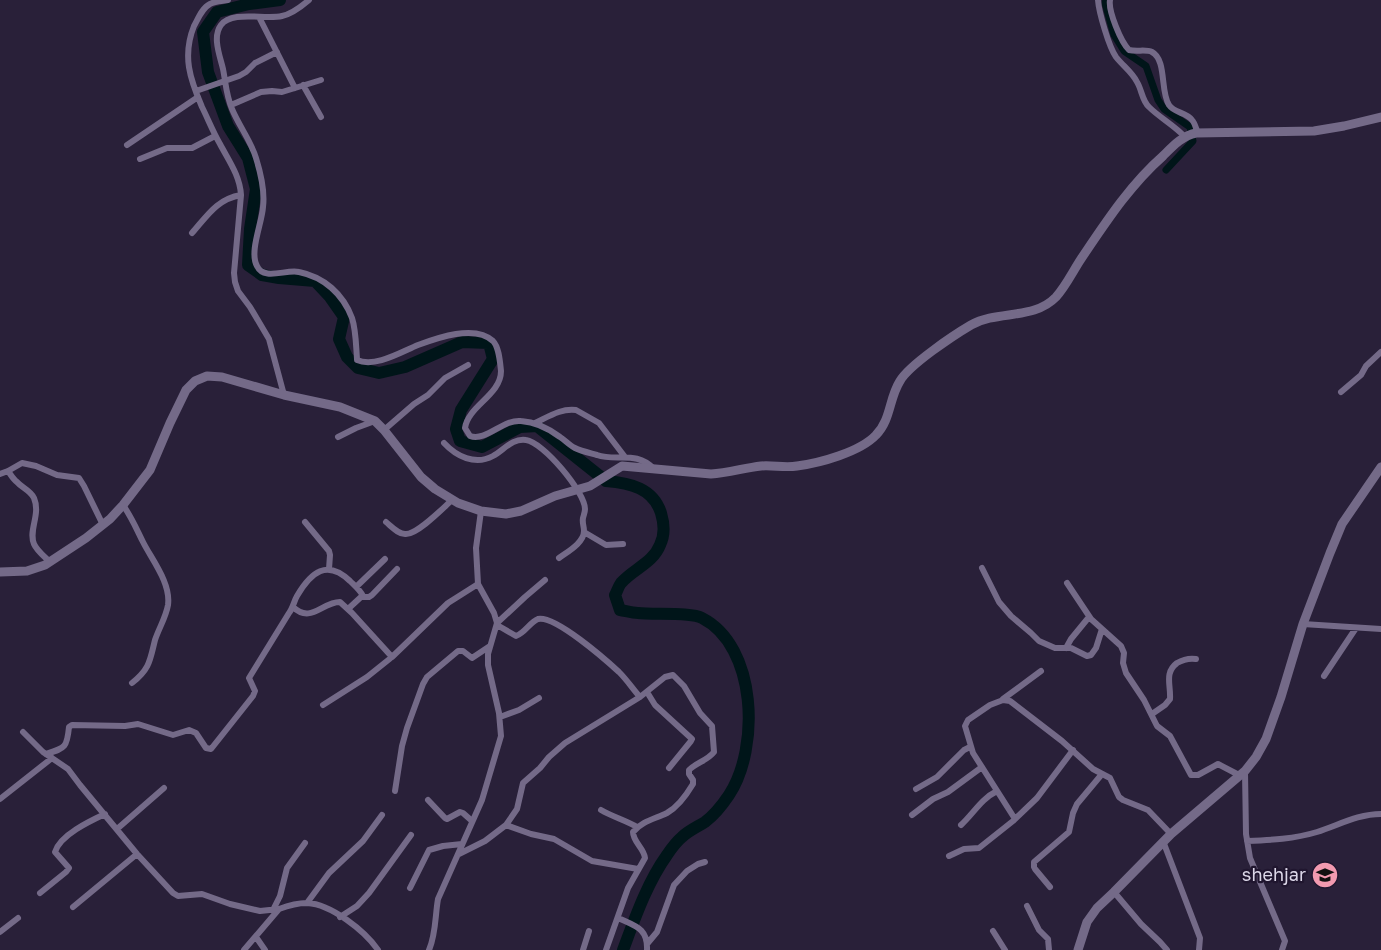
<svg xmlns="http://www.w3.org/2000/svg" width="1381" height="950" viewBox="0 0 1381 950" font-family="'Golos Text',sans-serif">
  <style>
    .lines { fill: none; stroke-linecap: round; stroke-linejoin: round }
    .canal { stroke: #001519; stroke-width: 7 }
    .river { stroke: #001519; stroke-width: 12 }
    .street { stroke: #746a88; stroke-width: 6 }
    .secondary { stroke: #746a88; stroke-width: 9 }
    .labels { text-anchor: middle; stroke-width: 4.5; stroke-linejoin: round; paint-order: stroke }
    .poi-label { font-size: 18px; fill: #dcd7e8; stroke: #20162f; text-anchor: end }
  </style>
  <rect width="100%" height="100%" fill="#292039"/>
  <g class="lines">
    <path class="canal" d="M 1106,0 L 1105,3 L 1114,35 L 1124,51 L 1146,66 L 1158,100 L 1164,109 L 1190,127 L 1193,141 L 1166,170"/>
    <path class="river" d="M 280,0 L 249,4 L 217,12 L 203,32 L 208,72 L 228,126 L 248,158 L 256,189 L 250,229 L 248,265 L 262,275 L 279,278 L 315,281 L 330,297 L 344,317 L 339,339 L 347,357 L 358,368 L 379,373 L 405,367 L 462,342 L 489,343 L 493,359 L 461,410 L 456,429 L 460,441 L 482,447 L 520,427 L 537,426 L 606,481 C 630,483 653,488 661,513 C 664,523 665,535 660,545 C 653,563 633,569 621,583 C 618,587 617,592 615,595 L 620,610 C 626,611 632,613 638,613 C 652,615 691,612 702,618 C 757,646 760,748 729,795 C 723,804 713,816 705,822 C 697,827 688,831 682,837 C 676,842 671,849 667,855 C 647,883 635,918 623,950"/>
    <path class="street" d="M 228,0 C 223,1 215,1 210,4 C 202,8 198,19 194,26 C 182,56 190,79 202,107 C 208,119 213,132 220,144 C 229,161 240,176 241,195 L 234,273 L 235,282 L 238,291 L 250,307 L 269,339 L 284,395
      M 309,0 C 302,6 292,14 282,16 C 265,20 232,10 221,25 C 212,37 220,56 223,69 C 226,84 226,95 232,109 C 239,126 251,141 256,158 C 261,174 265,191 263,207 C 262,223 249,252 257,266 C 264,281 286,269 299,272 C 324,277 343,294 352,318 C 356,330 356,346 357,359 L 357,360 C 375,368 401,352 418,345 C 437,338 475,324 493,341 C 499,347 500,362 501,371 C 501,395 468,406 465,428 L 470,436 C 486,442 503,419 521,421 C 536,422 548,428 560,437 C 565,440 569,445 575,448 C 581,451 590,453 597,455 C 617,462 636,450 654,469
      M 1098,0 C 1099,13 1109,47 1116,57 C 1123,66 1132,72 1137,82 C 1142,90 1142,101 1149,107 C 1160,118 1174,125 1185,137
      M 1110,0 C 1108,11 1121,42 1129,50 C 1137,52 1146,49 1152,52 C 1167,60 1160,92 1169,105 C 1174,113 1186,112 1192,120 C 1195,123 1196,129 1198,133
      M 259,17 L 295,88
      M 303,85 L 321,117
      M 196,91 L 239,76 L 246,72 L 255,63 L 277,52
      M 231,105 L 261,92 L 272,91 L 282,92 L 321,80
      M 127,145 L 198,97
      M 140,159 L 167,148 L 192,148 L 215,136
      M 192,233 C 207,216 217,199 241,195
      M 1341,392 L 1361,375 L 1366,366 L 1381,352
      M 535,423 C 548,417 561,408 576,410 L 599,423 L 625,457
      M 384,430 L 414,404 L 428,395 L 445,378 L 468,365
      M 338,437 L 356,428 L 375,421
      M 444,443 C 456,456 475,466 493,456 C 504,450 512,438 526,440 C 543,442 585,492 585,509 C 585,512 584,514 583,518 C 582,523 584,526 584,531 C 584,543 567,552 559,558
      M 8,471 C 11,475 13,479 17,482 C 22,488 30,490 34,498 C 41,515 28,530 34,544 C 37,551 45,557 50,562
      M 0,474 L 8,471 L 22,463 L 36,466 L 57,475 L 79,478 L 84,486 L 103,525
      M 123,505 C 132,518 136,528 143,542 C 152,560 171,583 168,605 C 166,617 159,628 155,640 C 150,660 150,669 132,683
      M 305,522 L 329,551 L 330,555 L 329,569
      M 386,522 C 391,526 399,535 406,534 C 418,534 443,508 452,500
      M 584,532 L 606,545 L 623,544
      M 982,568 L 999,602 L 1011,616 L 1031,633 L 1039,641 L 1055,648 L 1071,648 L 1087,656 L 1091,655 L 1096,648 L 1102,629
      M 1067,583 L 1091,619 L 1121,646 L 1124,653 L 1123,663 L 1126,673 L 1144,700 L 1157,726 L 1170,736 L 1191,775 L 1198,775 L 1218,764 L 1239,775
      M 356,587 L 385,559
      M 293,607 C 311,624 322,602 340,602 L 352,613 L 392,657
      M 348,609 L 361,597 L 369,597 L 372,595 L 397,569
      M 497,623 L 525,597 L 545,580
      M 1303,624 L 1381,629
      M 497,625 L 516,636 C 525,633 530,622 538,619 C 555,615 606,660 619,672 C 627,680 633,689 640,697
      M 1066,648 L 1071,639 L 1089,617
      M 1324,676 L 1356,628
      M 647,692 L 655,705 L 692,739 L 691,741 L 669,768
      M 1003,699 L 1041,671
      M 323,705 L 367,677 L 392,657 L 448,603 L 478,584
      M 1152,714 L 1165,705 L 1170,699 C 1171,685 1164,673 1177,663 C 1184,659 1189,658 1196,659
      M 500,717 L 519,710 L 539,698
      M 23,732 L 43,752 L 68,769 L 80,785 L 137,854 L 173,893 L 178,896 L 202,894 L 230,904 L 260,911 L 279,909
      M 46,754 C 65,748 67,748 69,727 L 72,725 L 125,726 L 138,724 L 173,735 L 189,730 L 196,733 L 206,748 L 211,749 L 253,696 L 255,691 L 249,678 L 289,613 C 293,608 294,601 297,596 C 311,572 327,559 350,581 C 355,586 360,590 363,596
      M 1245,772 L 1246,834 L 1250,858 L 1285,941 L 1282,950
      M 916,789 L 937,777 L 964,750 L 970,747
      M 395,791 L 402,746 L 407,728 L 423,684 L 427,677 L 458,651 L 463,651 L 472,658 L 490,646
      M 0,799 L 52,758
      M 428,800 L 445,818 L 447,819 L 460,812 L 463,813 L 472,821
      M 601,810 C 613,817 625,820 637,827
      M 912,815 L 933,799 L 948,792 L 982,767
      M 1015,819 L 973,753 L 965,726 L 968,720 L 990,705 L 1003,700 L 1010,701 L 1062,741 L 1093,769 L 1110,778 L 1119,797 L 1123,800 L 1148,810 L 1171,834
      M 506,825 L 531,834 L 554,839 L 592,861 L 638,869
      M 961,825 C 974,813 981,799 997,791
      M 117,829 L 164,788
      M 1163,841 L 1200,938 L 1199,950
      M 1247,841 C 1271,840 1294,839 1317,832 C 1339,825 1358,814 1381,814
      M 459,854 L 485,841 L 506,825 L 517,809 L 523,783 L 540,768 L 549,757 L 565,743 L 640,697 L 665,677 L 673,675 L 684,686 L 700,713 L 712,726 L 714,752 C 708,760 696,763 689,770 L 689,774 L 693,780 L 693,784 C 687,794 678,807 667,813 C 655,819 642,821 633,832 C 633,842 644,848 645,858 L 628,888 L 606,950
      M 949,856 L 964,849 L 979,848 L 1013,821 L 1037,798 L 1073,750
      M 1050,887 L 1035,869 L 1034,867 L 1034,862 L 1069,832 L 1073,813 L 1077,804 L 1102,774
      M 410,888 L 429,850 L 443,846 L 462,844
      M 1114,892 L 1141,924 L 1160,942 L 1167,950
      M 40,893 L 66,872 L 69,868 L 55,852 C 60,835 90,821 105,814
      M 307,903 L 329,873 L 363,841 L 382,815
      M 1027,906 L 1039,930 L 1048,939 L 1049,950
      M 73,907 L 137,854
      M 273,910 L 280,896 L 287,868 L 305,843
      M 340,917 L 357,906 L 369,893 L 411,835
      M 618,918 C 635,926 648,928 647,950
      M 993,931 L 1005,950
      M 0,932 L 18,918
      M 256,937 L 265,950
      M 647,944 L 657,932 L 674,885 L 687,871 L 698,864 L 705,862
      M 244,950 L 279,909 C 287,906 298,903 307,903 C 331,904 365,931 378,950
      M 429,950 C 436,934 435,916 438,899 L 482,800 L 501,736 L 499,713 L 488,665 L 488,654 L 497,623 L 494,613 L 478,584 L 476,548 L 481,511
      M 583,950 L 589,931"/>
    <path class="secondary" d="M 0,572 L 27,571 L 45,565 L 86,538 L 110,519 L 123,505 L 150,470 L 170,423 L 186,390 L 195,381 L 207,376 L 222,377 L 284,395 L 340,407 L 375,421 L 384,430 L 421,477 L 435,489 L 458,503 L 481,511 L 506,514 L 521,511 L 555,496 L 590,486 L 622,466 L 711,474 C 728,473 744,468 761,466 C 773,465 785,468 797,466 C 820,463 860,452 876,435 C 891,420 889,398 900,381 C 909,365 954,335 971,325 C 998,310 1034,320 1056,297 C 1066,286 1073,271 1081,259 C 1106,222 1130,185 1163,156 C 1173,146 1182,136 1196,133 L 1314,131 L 1344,126 L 1381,117
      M 1078,950 L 1087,922 L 1097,908 L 1114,892 L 1171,834 L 1245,771 L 1256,757 L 1266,739 L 1281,697 L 1303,624 L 1330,553 L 1342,524 L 1381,467"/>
  </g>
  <defs>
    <symbol id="school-disc" viewBox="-11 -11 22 22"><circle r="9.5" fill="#f29ab0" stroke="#20162f"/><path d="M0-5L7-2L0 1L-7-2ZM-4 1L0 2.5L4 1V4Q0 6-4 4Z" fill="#111"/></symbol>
  </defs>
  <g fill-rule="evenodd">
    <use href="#school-disc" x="1310" y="860" width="30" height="30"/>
  </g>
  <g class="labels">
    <g class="poi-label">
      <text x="1306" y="881">shehjar</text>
    </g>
  </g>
</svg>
